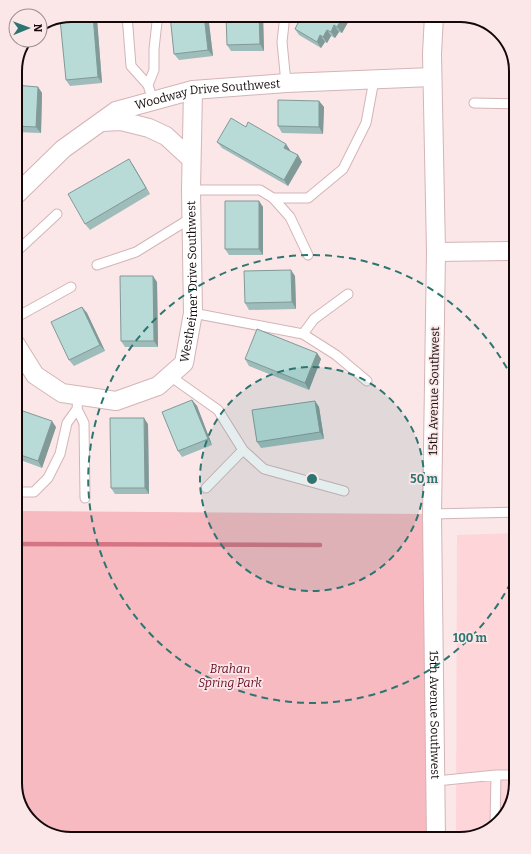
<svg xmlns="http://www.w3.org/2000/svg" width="531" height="854" viewBox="0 0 531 854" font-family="Bitter,serif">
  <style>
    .built { fill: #fed5d9 }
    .green { fill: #f6bac0 }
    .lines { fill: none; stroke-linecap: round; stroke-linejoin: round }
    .stream { stroke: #d57583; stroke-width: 4.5 }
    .service-casing { stroke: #d4b4b7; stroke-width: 11 }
    .minor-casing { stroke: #d4b4b7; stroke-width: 20 }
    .service { stroke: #fff; stroke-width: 9 }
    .minor { stroke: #fff; stroke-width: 18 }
    .wall { fill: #9ebcba }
    .shaded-wall { fill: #819997 }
    .building { fill: #b8dbd8; stroke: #819997 }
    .ring { fill: none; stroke: #2c7571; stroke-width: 2; stroke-dasharray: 7 5 }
    .labels { text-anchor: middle; stroke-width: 3.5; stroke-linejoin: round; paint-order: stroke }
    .street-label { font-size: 12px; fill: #13090a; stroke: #fbe7e8 }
    .park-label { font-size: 12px; font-style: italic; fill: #670f27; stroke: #fbe7e8 }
    .rim { fill: none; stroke: #13090a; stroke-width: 2 }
    .centre { fill: #2c7571; stroke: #fbe7e8; stroke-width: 2 }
    .ring-label { font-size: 12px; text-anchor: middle; font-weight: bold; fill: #2c7571; stroke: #fbe7e8; stroke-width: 3.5; stroke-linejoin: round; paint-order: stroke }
  </style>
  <rect width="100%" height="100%" fill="#fbe7e8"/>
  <path class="built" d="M 516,533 L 516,784 L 507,814 L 485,833 L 456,839 L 457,535 Z"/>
  <path class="green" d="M 15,511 L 424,514 L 427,839 L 67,839 L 40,830 L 21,808 L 15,783 Z"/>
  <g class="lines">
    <path class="stream" d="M 15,544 L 320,545"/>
    <defs>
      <path id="service" d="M 127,15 L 131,66 L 148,85 L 153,101
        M 285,15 L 282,42 L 286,83
        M 148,85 L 154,70 L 154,49 L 157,22 L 159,15
        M 474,103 L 516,104
        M 191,190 L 260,190 L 273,198 L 308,198 L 343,169 L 366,123 L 374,80
        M 273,198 L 290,217 L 308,255
        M 15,253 L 57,214
        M 97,265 L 136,252 L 191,218
        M 193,313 L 303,334 L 336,355 L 367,381
        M 15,318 L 71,287
        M 303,334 L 314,319 L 348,294
        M 170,376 L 218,410 L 243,450 L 264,469 L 344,491
        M 77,409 L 84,423 L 85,498
        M 206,488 L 243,450
        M 15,492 L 34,492 L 48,478 L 60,454 L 67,423 L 77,409 L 78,396
        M 432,514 L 516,512
        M 436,781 L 496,775
        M 495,824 L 496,775 L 516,775"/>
      <g id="minor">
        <path id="s1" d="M 434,15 L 432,54 L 436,252 L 432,514 L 436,839"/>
        <path d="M 102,122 L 121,121 L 149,128 L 166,136 L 191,159"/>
        <path id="s2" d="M 15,196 L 63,149 L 116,111 L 193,90 L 286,83 L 432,77"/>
        <path d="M 436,252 L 516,251"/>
        <path id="s3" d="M 15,343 L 35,375 L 62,393 L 116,401 L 158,386 L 184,363 L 193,313 L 191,190 L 193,90"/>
      </g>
    </defs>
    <use href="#service" class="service-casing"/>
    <use href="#minor" class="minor-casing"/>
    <use href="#service" class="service"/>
    <use href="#minor" class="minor"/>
  </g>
  <path class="wall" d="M 71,15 L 94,15 L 97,19 L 102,83 L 70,86 L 66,80 Z
    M 208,15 L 213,56 L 179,60 L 174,54 Z
    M 263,15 L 264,51 L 231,51 L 227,45 Z
    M 302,15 L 352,15 L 342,33 L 339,32 L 335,38 L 331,36 L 327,43 L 325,42 L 321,48 L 299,35 L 295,29 Z
    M 15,85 L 38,87 L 42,93 L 41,133 L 15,132 Z
    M 319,101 L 324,107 L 323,134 L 282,133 L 278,126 Z
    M 246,127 L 290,150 L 290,151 L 298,155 L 302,162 L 288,186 L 222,148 L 217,142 Z
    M 133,165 L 150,194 L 90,230 L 85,224 Z
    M 259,201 L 263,207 L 263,255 L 229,255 L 225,249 Z
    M 295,276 L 296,309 L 249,310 L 245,303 Z
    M 157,282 L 158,347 L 125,347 L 121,341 Z
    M 82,307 L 87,313 L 105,351 L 74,366 L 69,360 Z
    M 317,353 L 321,359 L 309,390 L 249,366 L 245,359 Z
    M 192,400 L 197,406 L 212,445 L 182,457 L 178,451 Z
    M 315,401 L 319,407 L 324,439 L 261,448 L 257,442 Z
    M 15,424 L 56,427 L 42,468 L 15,458 Z
    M 148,424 L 149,494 L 115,494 L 111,488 Z"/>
  <path class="shaded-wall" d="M 93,15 L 94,15 L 97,19 L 102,83 L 98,77 Z
    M 204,15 L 208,15 L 213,56 L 208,50 Z
    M 259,15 L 263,15 L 264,51 L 260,44 Z
    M 344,15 L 352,15 L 342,33 L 337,27 Z
    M 334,25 L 339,32 L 335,38 L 331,32 Z
    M 327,30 L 331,36 L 327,43 L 323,37 Z
    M 320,35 L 325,42 L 321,48 L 317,42 Z
    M 38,87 L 42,93 L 41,133 L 36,127 Z
    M 319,101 L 324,107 L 323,134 L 319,127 Z
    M 286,144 L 290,150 L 288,154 L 284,148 Z
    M 298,155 L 302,162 L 288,186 L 284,180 Z
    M 129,159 L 133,165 L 150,194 L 146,188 Z
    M 259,201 L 263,207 L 263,255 L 259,249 Z
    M 291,270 L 295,276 L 296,309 L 292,302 Z
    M 153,276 L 157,282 L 158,347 L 154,341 Z
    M 82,307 L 87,313 L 105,351 L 100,345 Z
    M 317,353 L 321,359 L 309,390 L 305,383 Z
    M 192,400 L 197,406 L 212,445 L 208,439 Z
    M 315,401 L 319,407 L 324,439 L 320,432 Z
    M 144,418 L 148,424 L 149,494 L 145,488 Z
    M 52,421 L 56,427 L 42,468 L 38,461 Z"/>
  <path class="building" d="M 71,15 L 93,15 L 98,77 L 66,80 L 60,19 Z
    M 170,15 L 204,15 L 208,50 L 174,54 Z
    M 226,15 L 259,15 L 260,44 L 227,45 Z
    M 302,15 L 344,15 L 337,27 L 334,25 L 331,32 L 327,30 L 323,37 L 320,35 L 317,42 L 295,29 Z
    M 15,85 L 38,87 L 36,127 L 15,126 Z
    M 278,100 L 319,101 L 319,127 L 278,126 Z
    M 231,118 L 246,127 L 248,122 L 286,144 L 284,148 L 298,155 L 284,180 L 217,142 Z
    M 129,159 L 146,188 L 85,224 L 68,194 Z
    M 225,201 L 259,201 L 259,249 L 225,249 Z
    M 291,270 L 292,302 L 245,303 L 244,271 Z
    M 120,276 L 153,276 L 154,341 L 121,341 Z
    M 82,307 L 100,345 L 69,360 L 51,322 Z
    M 257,329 L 317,353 L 305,383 L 245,359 Z
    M 192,400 L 208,439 L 178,451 L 162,412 Z
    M 315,401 L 320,432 L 257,442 L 252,410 Z
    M 20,410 L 52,421 L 38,461 L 15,453 L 15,424 Z
    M 110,418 L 144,418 L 145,488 L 111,488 Z"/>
  <circle cx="312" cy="479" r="112" fill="#2c7571" fill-opacity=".12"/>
  <g class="ring">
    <circle cx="312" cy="479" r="112"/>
    <path d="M516 572A224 224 0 1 1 516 386"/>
  </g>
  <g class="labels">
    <g class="street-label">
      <text dy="4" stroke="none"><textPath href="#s2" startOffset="226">Woodway Drive Southwest</textPath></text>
      <text dy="4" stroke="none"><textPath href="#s3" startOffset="286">Westheimer Drive Southwest</textPath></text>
      <text transform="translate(434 391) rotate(-89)" y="4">15th Avenue Southwest</text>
      <text dy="4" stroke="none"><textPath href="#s1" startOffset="700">15th Avenue Southwest</textPath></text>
    </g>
    <g class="park-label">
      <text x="230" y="673">Brahan<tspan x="230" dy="14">Spring Park</tspan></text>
    </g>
  </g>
  <path d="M0 0H531V854H0ZM71 22H460A49 49 0 0 1 509 71V783A49 49 0 0 1 460 832H71A49 49 0 0 1 22 783V71A49 49 0 0 1 71 22Z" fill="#fbe7e8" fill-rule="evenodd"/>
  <path class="rim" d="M71 22H460A49 49 0 0 1 509 71V783A49 49 0 0 1 460 832H71A49 49 0 0 1 22 783V71A49 49 0 0 1 71 22Z"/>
  <circle cx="312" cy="479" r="6" class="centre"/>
  <g class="ring-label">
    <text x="424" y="483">50 m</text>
    <text x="470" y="642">100 m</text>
  </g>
  <g transform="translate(28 28) rotate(89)"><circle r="19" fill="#fbe7e8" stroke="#9e8e8f"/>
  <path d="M0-3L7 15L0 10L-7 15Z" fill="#2c7571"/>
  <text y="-6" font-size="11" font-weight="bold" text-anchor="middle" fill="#13090a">N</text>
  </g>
</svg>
